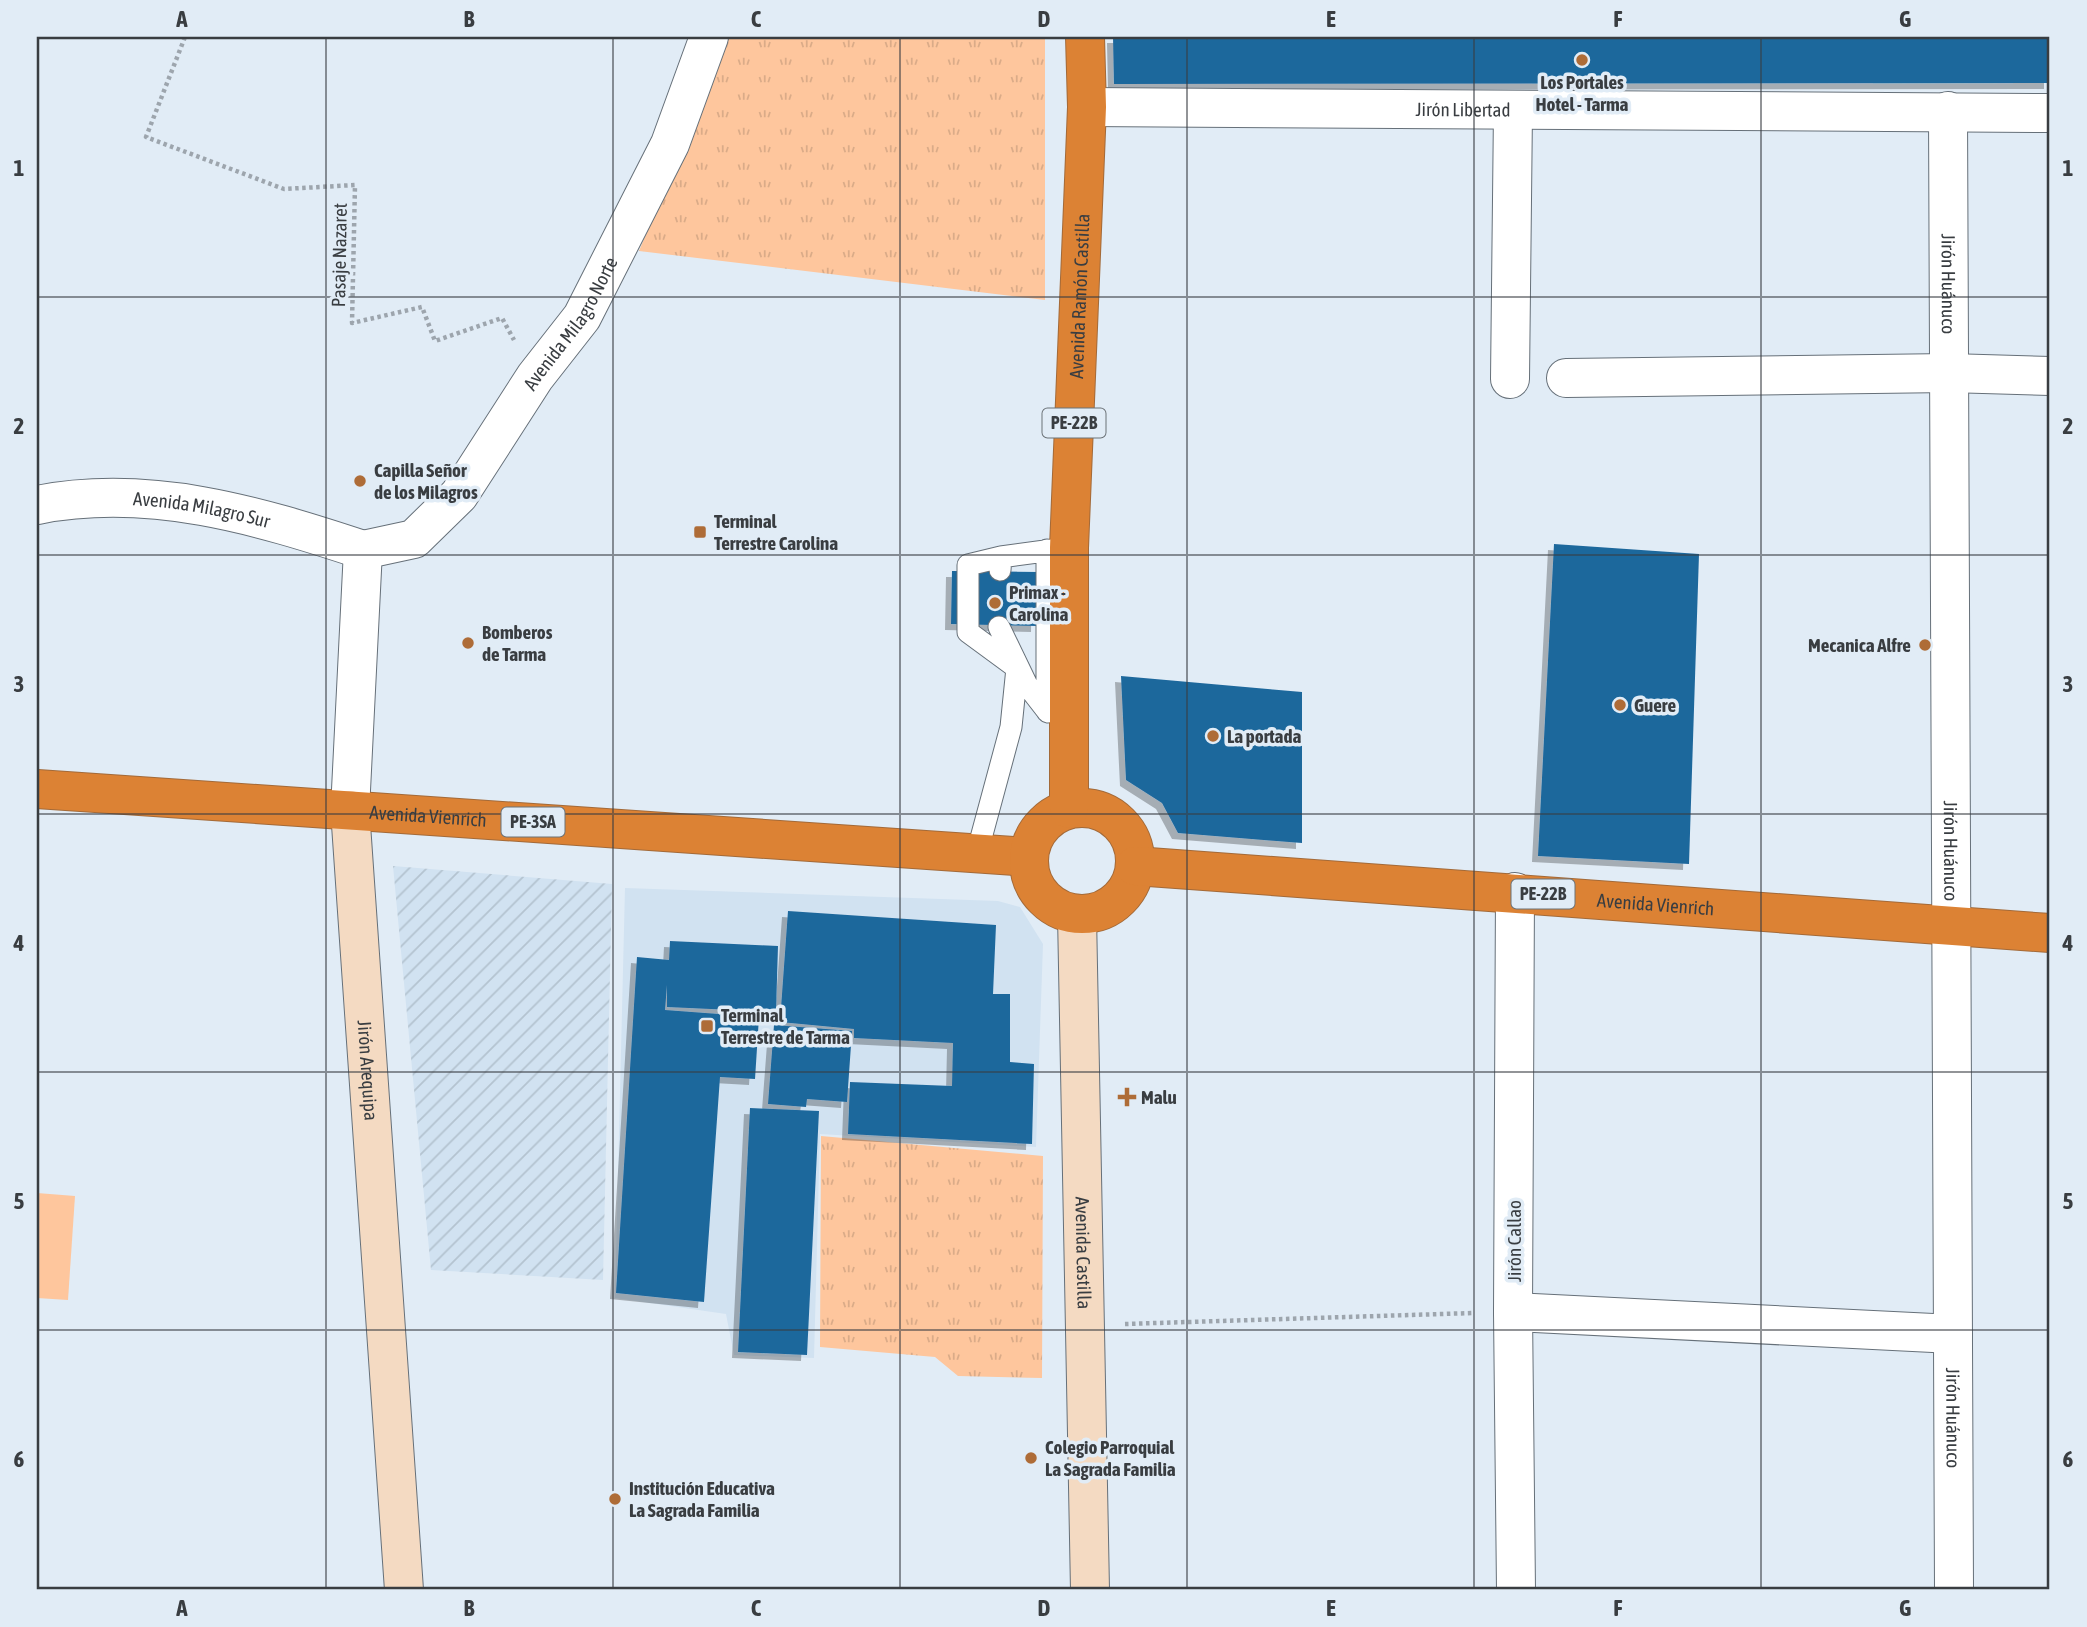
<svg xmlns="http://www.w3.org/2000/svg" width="2087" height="1627" viewBox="0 0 2087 1627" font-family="'Asap Condensed',sans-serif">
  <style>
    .built { fill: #d1e2f1 }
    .industrial { fill: url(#industrial-furrows) }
    .grass { fill: #fec69d }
    .park { fill: url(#park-tufts) }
    .building { fill: #1e679c; filter: url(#shadow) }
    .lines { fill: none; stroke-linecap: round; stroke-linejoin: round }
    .lane-casing { stroke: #667079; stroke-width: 23 }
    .street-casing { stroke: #667079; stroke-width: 40 }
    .secondary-casing { stroke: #667079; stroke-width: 40 }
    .highway-casing { stroke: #a36a39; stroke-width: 40 }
    .path { stroke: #9da5ad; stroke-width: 4.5; stroke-dasharray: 3.5 3.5; stroke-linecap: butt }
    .lane { stroke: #fff; stroke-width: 21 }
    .street { stroke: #fff; stroke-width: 38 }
    .secondary { stroke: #f4dac2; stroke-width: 38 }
    .highway { stroke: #dc8234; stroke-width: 38 }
    .grid { fill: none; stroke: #393d41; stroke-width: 2; stroke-opacity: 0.55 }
    .poi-dot { fill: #ae6c37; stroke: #e1ecf6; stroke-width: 2.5 }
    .labels { text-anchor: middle; stroke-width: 7; stroke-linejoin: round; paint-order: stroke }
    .shield { fill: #e1ecf6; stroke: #6b7277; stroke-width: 2 }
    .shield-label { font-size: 18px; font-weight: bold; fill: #393d41 }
    .poi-label { font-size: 19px; font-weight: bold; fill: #393d41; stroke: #e1ecf6; text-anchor: start }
    .street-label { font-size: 19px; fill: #393d41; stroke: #e1ecf6 }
    .neatline { fill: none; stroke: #393d41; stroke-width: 2.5 }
    .grid-label { font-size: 23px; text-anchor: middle; font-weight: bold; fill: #393d41 }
  </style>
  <defs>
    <pattern id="industrial-furrows" width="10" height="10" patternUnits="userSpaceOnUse" patternTransform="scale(1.75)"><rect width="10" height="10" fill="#d1e2f1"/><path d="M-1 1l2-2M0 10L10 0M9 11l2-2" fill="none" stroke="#b4c3d0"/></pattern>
    <pattern id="park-tufts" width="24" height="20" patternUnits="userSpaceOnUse" patternTransform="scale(1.75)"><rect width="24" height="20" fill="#fec69d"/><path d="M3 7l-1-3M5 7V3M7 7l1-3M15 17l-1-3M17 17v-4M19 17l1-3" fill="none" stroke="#daab88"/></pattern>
    <filter id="shadow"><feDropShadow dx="-6" dy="6" stdDeviation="0" flood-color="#0004"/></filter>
  </defs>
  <rect width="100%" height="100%" fill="#e1ecf6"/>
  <path class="built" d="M 625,888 L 998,901 L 1020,907 L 1043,944 L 1036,1147 L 820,1134 L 814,1358 L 734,1355 L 726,1314 L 615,1298 Z"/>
  <path class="industrial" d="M 393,866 L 612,884 L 603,1280 L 431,1270 Z"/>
  <path class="grass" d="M 37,1193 L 75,1196 L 68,1300 L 37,1298 Z"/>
  <path class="park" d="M 727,37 L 1045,37 L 1045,300 L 639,251 Z
    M 821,1136 L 1043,1156 L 1042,1378 L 958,1376 L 935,1357 L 820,1347 Z"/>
  <path class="building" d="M 1113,37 L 2050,37 L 2050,83 L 1114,84 Z
    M 1554,544 L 1699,554 L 1689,864 L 1538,856 Z
    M 952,571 L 1038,572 L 1037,626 L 951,624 Z
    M 1121,676 L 1302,692 L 1302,843 L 1178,833 L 1162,803 L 1126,780 Z
    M 788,911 L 996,925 L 993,994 L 1010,994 L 1010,1062 L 1034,1064 L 1032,1144 L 848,1134 L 850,1082 L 952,1086 L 953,1043 L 854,1038 L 854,1029 L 780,1022 Z
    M 670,941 L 778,946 L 776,1012 L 667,1007 L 667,985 L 665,1010 L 759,1017 L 755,1079 L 720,1077 L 704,1302 L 616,1293 L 637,957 L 669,960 Z
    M 774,1025 L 852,1031 L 847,1102 L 807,1099 L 806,1107 L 768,1104 Z
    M 750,1108 L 819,1111 L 807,1355 L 738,1352 Z"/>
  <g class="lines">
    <defs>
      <path id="lane" d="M 1000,570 L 1001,557 L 1060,549
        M 999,627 L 1027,685 L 1048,712
        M 1047,711 L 1047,550
        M 977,853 L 1011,727 L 1017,668 L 968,632 L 968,565 L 1001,557"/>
      <g id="street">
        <path id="s1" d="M 1087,107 L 2050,113"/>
        <path id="s2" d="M 1948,111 L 1954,1590"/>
        <path d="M 1566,378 L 1949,373 L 2050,376"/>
        <path d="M 1510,379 L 1513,110"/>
        <path id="s3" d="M 37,505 C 149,483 257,515 363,550"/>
        <path id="s4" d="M 363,550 L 414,539 L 459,495 L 535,377 L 582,317 L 670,144 L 709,37"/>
        <path d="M 350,810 L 363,550"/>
        <path d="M 1515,892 L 1513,1312 L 1516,1590"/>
        <path d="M 1513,1312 L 1953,1334"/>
      </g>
      <g id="secondary">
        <path id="s5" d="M 350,810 L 404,1590"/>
        <path id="s6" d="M 1077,915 L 1090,1590"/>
      </g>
      <g id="highway">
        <path id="s7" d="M 37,789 L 1029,857"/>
        <circle cx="1082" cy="861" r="53"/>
        <path id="s8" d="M 1069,809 L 1069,548 L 1087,107 L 1085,37"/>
        <path id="s9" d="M 1135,866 L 2050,933"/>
      </g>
    </defs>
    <use href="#lane" class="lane-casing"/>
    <use href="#street" class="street-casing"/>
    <use href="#secondary" class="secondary-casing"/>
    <use href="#highway" class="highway-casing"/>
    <path class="path" d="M 185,37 L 146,137 L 284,189 L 355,185 L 352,323 L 422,307 L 435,341 L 502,318 L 514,340
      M 1125,1324 L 1473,1313"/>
    <use href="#lane" class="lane"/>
    <use href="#street" class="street"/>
    <use href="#secondary" class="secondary"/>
    <use href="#highway" class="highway"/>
  </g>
  <path class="grid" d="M 326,37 L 326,1590M 613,37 L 613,1590M 900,37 L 900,1590M 1187,37 L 1187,1590M 1474,37 L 1474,1590M 1761,37 L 1761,1590M 37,297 L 2050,297M 37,555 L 2050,555M 37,814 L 2050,814M 37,1072 L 2050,1072M 37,1330 L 2050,1330"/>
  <g class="poi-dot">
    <circle cx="1582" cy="60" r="7"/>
    <circle cx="360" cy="481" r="7"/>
    <rect x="693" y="525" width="14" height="14" rx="3.5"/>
    <circle cx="995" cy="603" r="7"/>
    <circle cx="468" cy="643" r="7"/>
    <circle cx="1925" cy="645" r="7"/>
    <circle cx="1620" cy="705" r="7"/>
    <circle cx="1213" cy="736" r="7"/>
    <rect x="700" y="1019" width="14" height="14" rx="3.5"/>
    <path d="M1123.5 1086.5h7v7h7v7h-7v7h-7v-7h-7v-7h7z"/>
    <circle cx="1031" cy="1458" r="7"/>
    <circle cx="615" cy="1499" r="7"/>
  </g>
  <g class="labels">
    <g class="shield">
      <rect x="1042.5" y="408.5" width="63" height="29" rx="5"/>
      <rect x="501.5" y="807.5" width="63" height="29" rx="5"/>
      <rect x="1511.5" y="879.5" width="63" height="29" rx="5"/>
    </g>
    <g class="shield-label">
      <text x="1074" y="429">PE-22B</text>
      <text x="533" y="828">PE-3SA</text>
      <text x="1543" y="900">PE-22B</text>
    </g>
    <g class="poi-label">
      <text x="1582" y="89" text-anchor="middle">Los Portales<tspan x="1582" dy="22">Hotel - Tarma</tspan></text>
      <text x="374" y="477">Capilla Señor<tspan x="374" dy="22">de los Milagros</tspan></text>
      <text x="714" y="528">Terminal<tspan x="714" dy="22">Terrestre Carolina</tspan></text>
      <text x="1009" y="599">Primax -<tspan x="1009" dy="22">Carolina</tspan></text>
      <text x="482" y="639">Bomberos<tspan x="482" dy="22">de Tarma</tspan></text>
      <text x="1911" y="652" text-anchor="end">Mecanica Alfre</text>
      <text x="1634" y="712">Guere</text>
      <text x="1227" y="743">La portada</text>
      <text x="721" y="1022">Terminal<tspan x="721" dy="22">Terrestre de Tarma</tspan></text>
      <text x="1141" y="1104">Malu</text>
      <text x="1045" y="1454">Colegio Parroquial<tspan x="1045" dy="22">La Sagrada Familia</tspan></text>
      <text x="629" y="1495">Institución Educativa<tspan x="629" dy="22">La Sagrada Familia</tspan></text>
    </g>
    <g class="street-label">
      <text dy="7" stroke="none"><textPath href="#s1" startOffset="376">Jirón Libertad</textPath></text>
      <text transform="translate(339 255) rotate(-89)" y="7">Pasaje Nazaret</text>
      <text dy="7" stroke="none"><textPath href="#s2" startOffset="173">Jirón Huánuco</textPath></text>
      <text dy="7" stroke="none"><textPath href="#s8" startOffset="513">Avenida Ramón Castilla</textPath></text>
      <text dy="7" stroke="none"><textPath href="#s4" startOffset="320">Avenida Milagro Norte</textPath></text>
      <text dy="7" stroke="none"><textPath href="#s3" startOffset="166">Avenida Milagro Sur</textPath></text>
      <text dy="7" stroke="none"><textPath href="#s7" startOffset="392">Avenida Vienrich</textPath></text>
      <text dy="7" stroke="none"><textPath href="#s2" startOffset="740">Jirón Huánuco</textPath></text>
      <text dy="7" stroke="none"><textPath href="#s9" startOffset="522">Avenida Vienrich</textPath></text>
      <text dy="7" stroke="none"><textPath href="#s5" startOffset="261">Jirón Arequipa</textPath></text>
      <text transform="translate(1514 1241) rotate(-90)" y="7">Jirón Callao</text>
      <text dy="7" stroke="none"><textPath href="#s6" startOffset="338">Avenida Castilla</textPath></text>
      <text dy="7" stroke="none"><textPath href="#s2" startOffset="1307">Jirón Huánuco</textPath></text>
    </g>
  </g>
  <rect width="2087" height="1627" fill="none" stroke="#e1ecf6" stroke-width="77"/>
  <rect x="38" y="38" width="2010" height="1550" class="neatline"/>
  <g class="grid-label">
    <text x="182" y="27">A</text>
    <text x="469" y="27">B</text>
    <text x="756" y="27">C</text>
    <text x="1044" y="27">D</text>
    <text x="1331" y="27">E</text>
    <text x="1618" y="27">F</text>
    <text x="1905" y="27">G</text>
    <text x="19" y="176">1</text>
    <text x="2068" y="176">1</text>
    <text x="19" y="434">2</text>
    <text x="2068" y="434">2</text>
    <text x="19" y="692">3</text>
    <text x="2068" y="692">3</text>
    <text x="19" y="951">4</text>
    <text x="2068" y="951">4</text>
    <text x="19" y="1209">5</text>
    <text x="2068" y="1209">5</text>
    <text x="19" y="1467">6</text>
    <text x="2068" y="1467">6</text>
    <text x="182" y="1616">A</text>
    <text x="469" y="1616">B</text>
    <text x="756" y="1616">C</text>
    <text x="1044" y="1616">D</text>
    <text x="1331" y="1616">E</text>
    <text x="1618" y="1616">F</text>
    <text x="1905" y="1616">G</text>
  </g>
</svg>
